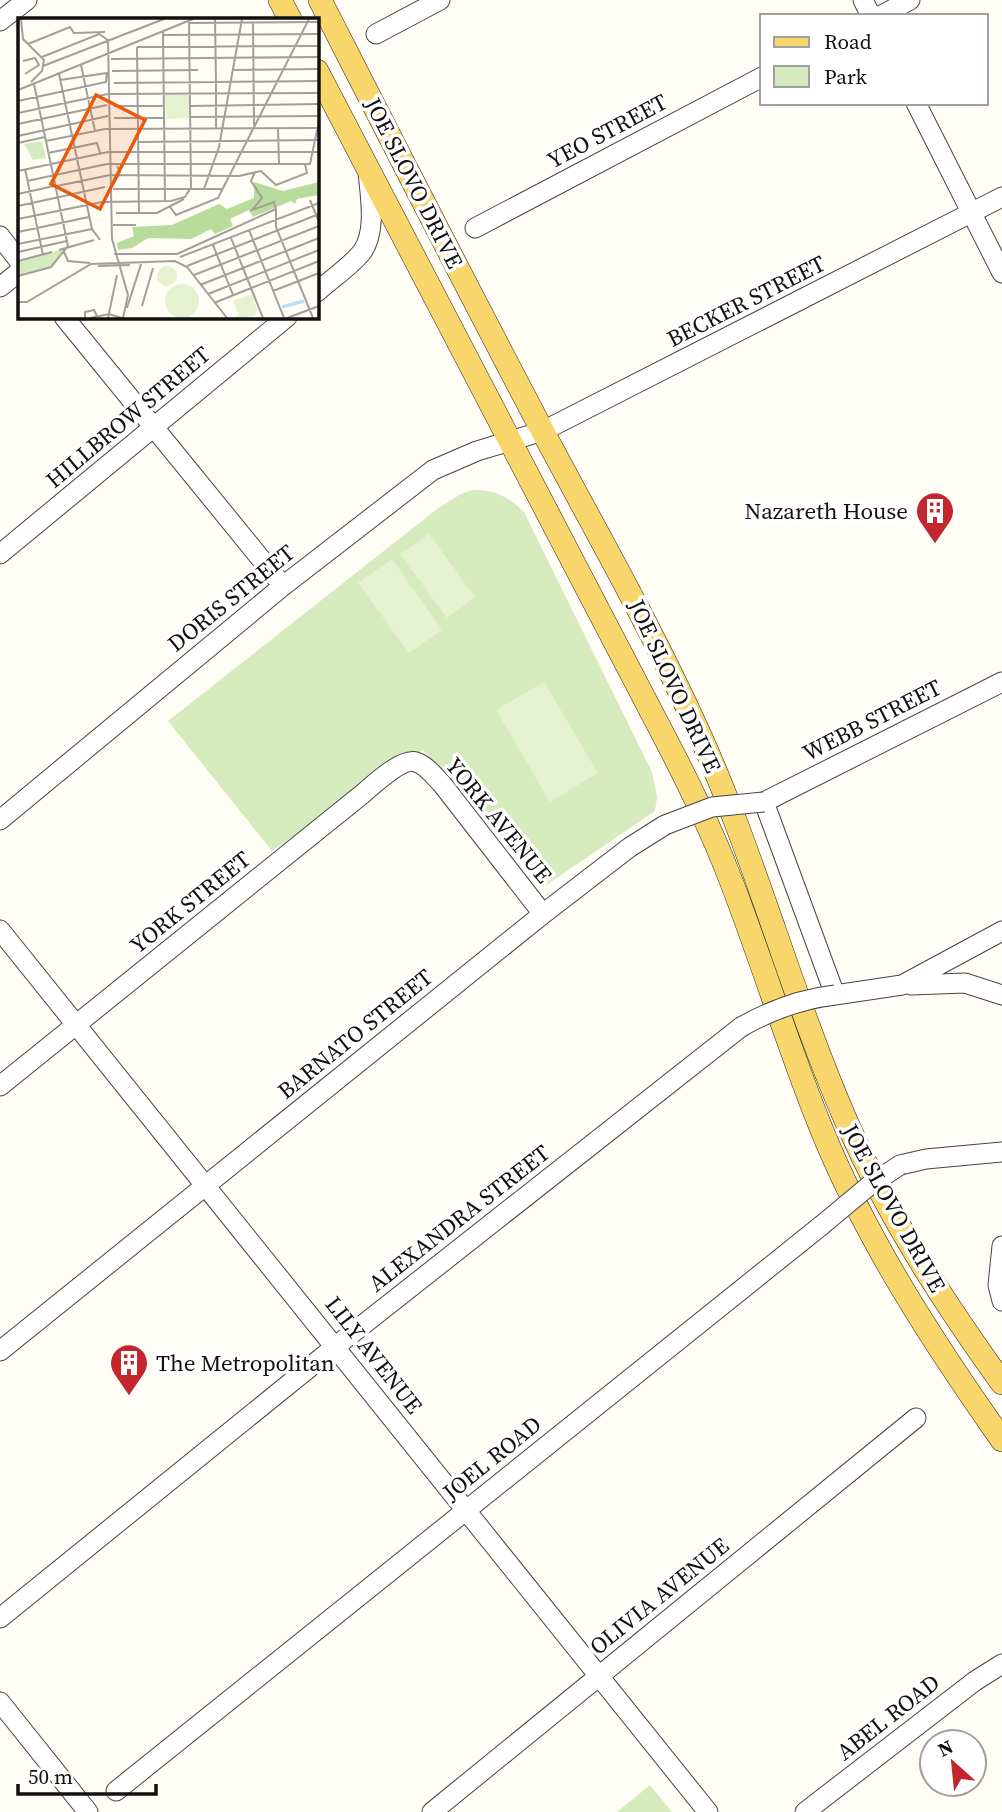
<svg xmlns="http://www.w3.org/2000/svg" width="1002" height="1812" viewBox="0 0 1002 1812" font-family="'Source Serif 4',serif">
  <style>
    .green { fill: #d5ebbd }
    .pitch { fill: #e6f2cf }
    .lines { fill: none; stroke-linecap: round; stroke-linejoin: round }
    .minor-casing { stroke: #444; stroke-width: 21 }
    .major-casing { stroke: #222; stroke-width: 24 }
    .minor { stroke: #fff; stroke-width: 19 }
    .major { stroke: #f9d66b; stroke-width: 23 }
    .minor-bridge-casing { stroke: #444; stroke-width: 21; stroke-linecap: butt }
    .minor-bridge { stroke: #fff; stroke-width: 19 }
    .labels { text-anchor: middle; stroke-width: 7; stroke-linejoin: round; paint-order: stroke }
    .street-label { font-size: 23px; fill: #111; stroke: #fff }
    .poi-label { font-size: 23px; fill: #111; stroke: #fff; text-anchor: end }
    .inset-river { fill: none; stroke: #b9e0f7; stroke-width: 3.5 }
    .inset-road { fill: none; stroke: #a09f9a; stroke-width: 2 }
    .view { fill: #e8590c; fill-opacity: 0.15; stroke: #e8590c; stroke-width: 3.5 }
    .inset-edge { fill: none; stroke: #111; stroke-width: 3.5 }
  </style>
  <rect width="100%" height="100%" fill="#fffdf5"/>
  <path class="green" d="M 472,490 C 495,489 508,497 524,512 L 652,772 L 657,797 L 655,811 L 545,886 L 423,750 L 272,851 L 168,721 L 437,509 L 461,494 Z
    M 650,1785 L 672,1812 L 617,1812 Z"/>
  <path class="pitch" d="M 429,534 L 475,597 L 447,618 L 400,554 Z
    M 392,559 L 442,630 L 409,653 L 358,583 Z
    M 544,682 L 598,773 L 550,802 L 496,710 Z"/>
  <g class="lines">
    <defs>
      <path id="minor" d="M 863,0 L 871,16
        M 880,16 L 910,0
        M 0,21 L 27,0
        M 376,34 L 440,0
        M 916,103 L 1002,273
        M 475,228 L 762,77
        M 0,236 L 19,261
        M 0,287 L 19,272
        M 317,292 C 331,279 350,267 362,252 C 377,231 370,196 368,172
        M 64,317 L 283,586
        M 0,554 L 287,317
        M 1002,682 L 764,802 L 835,995 L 902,985 L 1002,931
        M 0,820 L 283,586 L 433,470 L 477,451 L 543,431 L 1002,197
        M 0,930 L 708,1812
        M 911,985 L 965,983 L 1002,995
        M 0,1086 L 360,796 C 371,787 402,757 416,762 C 426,765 434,776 442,784 L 543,914
        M 900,1165 L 926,1159 L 1002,1152
        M 1002,1246 L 998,1285 L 1002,1301
        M 0,1351 L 543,914 L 630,847 L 665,825
        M 0,1618 L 336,1346 L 741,1027
        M 0,1702 L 88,1812
        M 116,1791 L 822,1225
        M 432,1812 L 916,1418
        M 805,1812 L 975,1681 L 1002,1664"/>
      <path id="major" d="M 280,0 L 290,19
        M 320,0 C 393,143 466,286 541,428 C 594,528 651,627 698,731 C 756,858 791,995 847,1123 C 888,1216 943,1301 1002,1383
        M 317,71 L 665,738 C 688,782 710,827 728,873 C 761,957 787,1044 821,1128 C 866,1239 933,1342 1002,1440"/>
    </defs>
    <use href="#minor" class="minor-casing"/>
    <use href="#major" class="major-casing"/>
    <use href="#minor" class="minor"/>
    <use href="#major" class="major"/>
    <defs>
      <path id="minor-bridge" d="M 665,825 L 712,807 L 764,802
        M 741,1027 C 771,1010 800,999 835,995
        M 822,1225 L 870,1185 L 900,1165"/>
    </defs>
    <use href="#minor-bridge" class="minor-bridge-casing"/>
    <use href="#minor-bridge" class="minor-bridge"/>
  </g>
  <defs>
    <symbol id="building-pin" viewBox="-11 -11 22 30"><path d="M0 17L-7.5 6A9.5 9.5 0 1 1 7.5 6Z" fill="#c4262e" stroke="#fff"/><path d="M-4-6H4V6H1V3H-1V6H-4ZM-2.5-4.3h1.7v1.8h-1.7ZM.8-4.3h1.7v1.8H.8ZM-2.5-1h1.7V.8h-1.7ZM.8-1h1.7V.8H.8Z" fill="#fff"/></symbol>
  </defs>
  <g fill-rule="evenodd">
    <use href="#building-pin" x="913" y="489" width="44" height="60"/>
    <use href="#building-pin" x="107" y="1341" width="44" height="60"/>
  </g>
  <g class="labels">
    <g class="street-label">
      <text transform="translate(607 131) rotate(-28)" y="8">YEO STREET</text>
      <text transform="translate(414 183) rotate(63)" y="8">JOE SLOVO DRIVE</text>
      <text transform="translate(746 301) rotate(-27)" y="8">BECKER STREET</text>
      <text transform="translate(128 417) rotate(-40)" y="8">HILLBROW STREET</text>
      <text transform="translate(231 598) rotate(-39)" y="8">DORIS STREET</text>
      <text transform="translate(675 686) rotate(65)" y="8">JOE SLOVO DRIVE</text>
      <text transform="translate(872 720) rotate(-27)" y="8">WEBB STREET</text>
      <text transform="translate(499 820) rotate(51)" y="8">YORK AVENUE</text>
      <text transform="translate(190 902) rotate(-39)" y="8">YORK STREET</text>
      <text transform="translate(355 1034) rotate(-39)" y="8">BARNATO STREET</text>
      <text transform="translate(894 1208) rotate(61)" y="8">JOE SLOVO DRIVE</text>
      <text transform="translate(459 1218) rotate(-38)" y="8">ALEXANDRA STREET</text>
      <text transform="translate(374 1355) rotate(52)" y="8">LILY AVENUE</text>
      <text transform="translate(492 1458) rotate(-39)" y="8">JOEL ROAD</text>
      <text transform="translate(659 1596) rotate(-39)" y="8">OLIVIA AVENUE</text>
      <text transform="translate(888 1717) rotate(-38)" y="8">ABEL ROAD</text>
    </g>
    <g class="poi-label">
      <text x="908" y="519">Nazareth House</text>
      <text x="156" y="1371" text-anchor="start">The Metropolitan</text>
    </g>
  </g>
  <g transform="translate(18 18)">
    <rect width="301" height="301" fill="#fffdf5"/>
    <path d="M 24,123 L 28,140 L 15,142 L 6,126 ZM 48,230 L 32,248 L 0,257 L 0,244 Z" fill="#d5ebbd"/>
    <path d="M 236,164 L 265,173 L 301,164 L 301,177 L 279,181 L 277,186 L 273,183 L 235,199 L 231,192 L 212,201 L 215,208 L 197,216 L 193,211 L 173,221 L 130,220 L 114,230 L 100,232 L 99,225 L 116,218 L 114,209 L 154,207 L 201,186 L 209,191 L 236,180 Z" fill="#b9dc9c"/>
    <path d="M 147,77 L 171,77 L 171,100 L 148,101 ZM139 258a10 10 0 1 1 20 0a10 10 0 1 1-20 0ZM147 283a17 17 0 1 1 34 0a17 17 0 1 1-34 0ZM 234,276 L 239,292 L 237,298 L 216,300 L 221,297 L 215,283 Z" fill="#e6f2cf"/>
    <path class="inset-river" d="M 264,289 L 286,283"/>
    <path class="inset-road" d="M 3,1 L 5,21 L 26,42 L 24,53 L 13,64M 171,4 L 173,171M 235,4 L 236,107M 171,5 L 301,4M 145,14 L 147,183M 145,17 L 301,16M 10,26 L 52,9 L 56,15 L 87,14M 119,29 L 301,28M 119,29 L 121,195M 24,39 L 81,16 L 90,22 L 94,221 L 110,277 L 105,300M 93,41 L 301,39M 5,43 L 17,40 L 21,47 L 7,56M 63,47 L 77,113M 25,48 L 146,1M 216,52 L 301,51M 94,53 L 180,52M 41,56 L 74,211 L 82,222M 96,65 L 198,64 L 197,1M 0,72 L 175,1M 92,76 L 301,75M 198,76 L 198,111M 198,76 L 198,64 L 301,63M 0,83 L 88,64 L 89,55 L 42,62M 96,88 L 146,88M 172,88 L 301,86M 0,95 L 90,76M 172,99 L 301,98M 96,100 L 146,100M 0,106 L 89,87M 260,111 L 261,146M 0,118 L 90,98M 28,123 L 87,111 L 301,110M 120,124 L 301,122M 0,125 L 27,119M 30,135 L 79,125 L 82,135M 7,151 L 25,237M 0,153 L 90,134 L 301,134M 237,154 L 233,163 L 244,180 L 234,192 L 256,184 L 258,191M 9,163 L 89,146 L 292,146 L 301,103M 95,167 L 102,154 L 99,148M 39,168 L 92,157 L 221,158 L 243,153 L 258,167 L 289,155 L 287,146M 95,171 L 205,171M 186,171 L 201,129 L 224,1M 0,176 L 36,168M 292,182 L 301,204M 0,188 L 87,169M 152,189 L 158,197 L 200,180 L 291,1M 258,191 L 258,209 L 295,300M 98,195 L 139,195 L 166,181M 0,201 L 84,184 L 153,183 L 167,179 L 172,171M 95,207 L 118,207M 231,212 L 266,300M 0,214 L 71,199M 213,220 L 245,300M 0,226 L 74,211M 195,227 L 215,277M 41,232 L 76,222M 0,234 L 49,223M 46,234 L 50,243 L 72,245M 96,236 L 159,236M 159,236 L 258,191M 162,239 L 301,185M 0,243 L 34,234M 80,248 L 112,247M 169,248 L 301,196M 176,257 L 301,208M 0,258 L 33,249 L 50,228 L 16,66M 182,267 L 301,220M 255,273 L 301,255M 190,276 L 301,232M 0,284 L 9,284 L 73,246 L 157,243 L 169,249 L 209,300M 196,285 L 301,243M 124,288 L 135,250M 109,290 L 123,246M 67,300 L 67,294 L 76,292 L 79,298M 72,300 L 91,296 L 104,300M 90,300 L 99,257M 269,300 L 301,288"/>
    <path class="view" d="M 78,77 L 127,102 L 82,191 L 33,166 Z"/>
    <rect width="301" height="301" class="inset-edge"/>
  </g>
  <rect x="760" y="14" width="228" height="91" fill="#ffffff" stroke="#a0a0a0" stroke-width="2"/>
  <rect x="774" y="37" width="35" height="10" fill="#f9d66b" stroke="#a0a0a0" stroke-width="2"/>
  <text x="824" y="49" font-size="21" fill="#111111">Road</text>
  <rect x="774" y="66" width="35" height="21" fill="#d5ebbd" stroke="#a0a0a0" stroke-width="2"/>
  <text x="824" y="84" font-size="21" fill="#111111">Park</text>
  <g transform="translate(953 1763) rotate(333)"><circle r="33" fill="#ffffff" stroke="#a0a0a0" stroke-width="2"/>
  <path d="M0-5L12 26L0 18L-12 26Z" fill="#c4262e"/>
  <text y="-10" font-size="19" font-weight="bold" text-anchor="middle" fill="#111111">N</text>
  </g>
  <path d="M18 1784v10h138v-10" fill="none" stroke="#111111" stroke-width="3.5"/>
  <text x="28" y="1784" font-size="21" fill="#111111" stroke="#ffffff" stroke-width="5" paint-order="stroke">50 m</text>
</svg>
